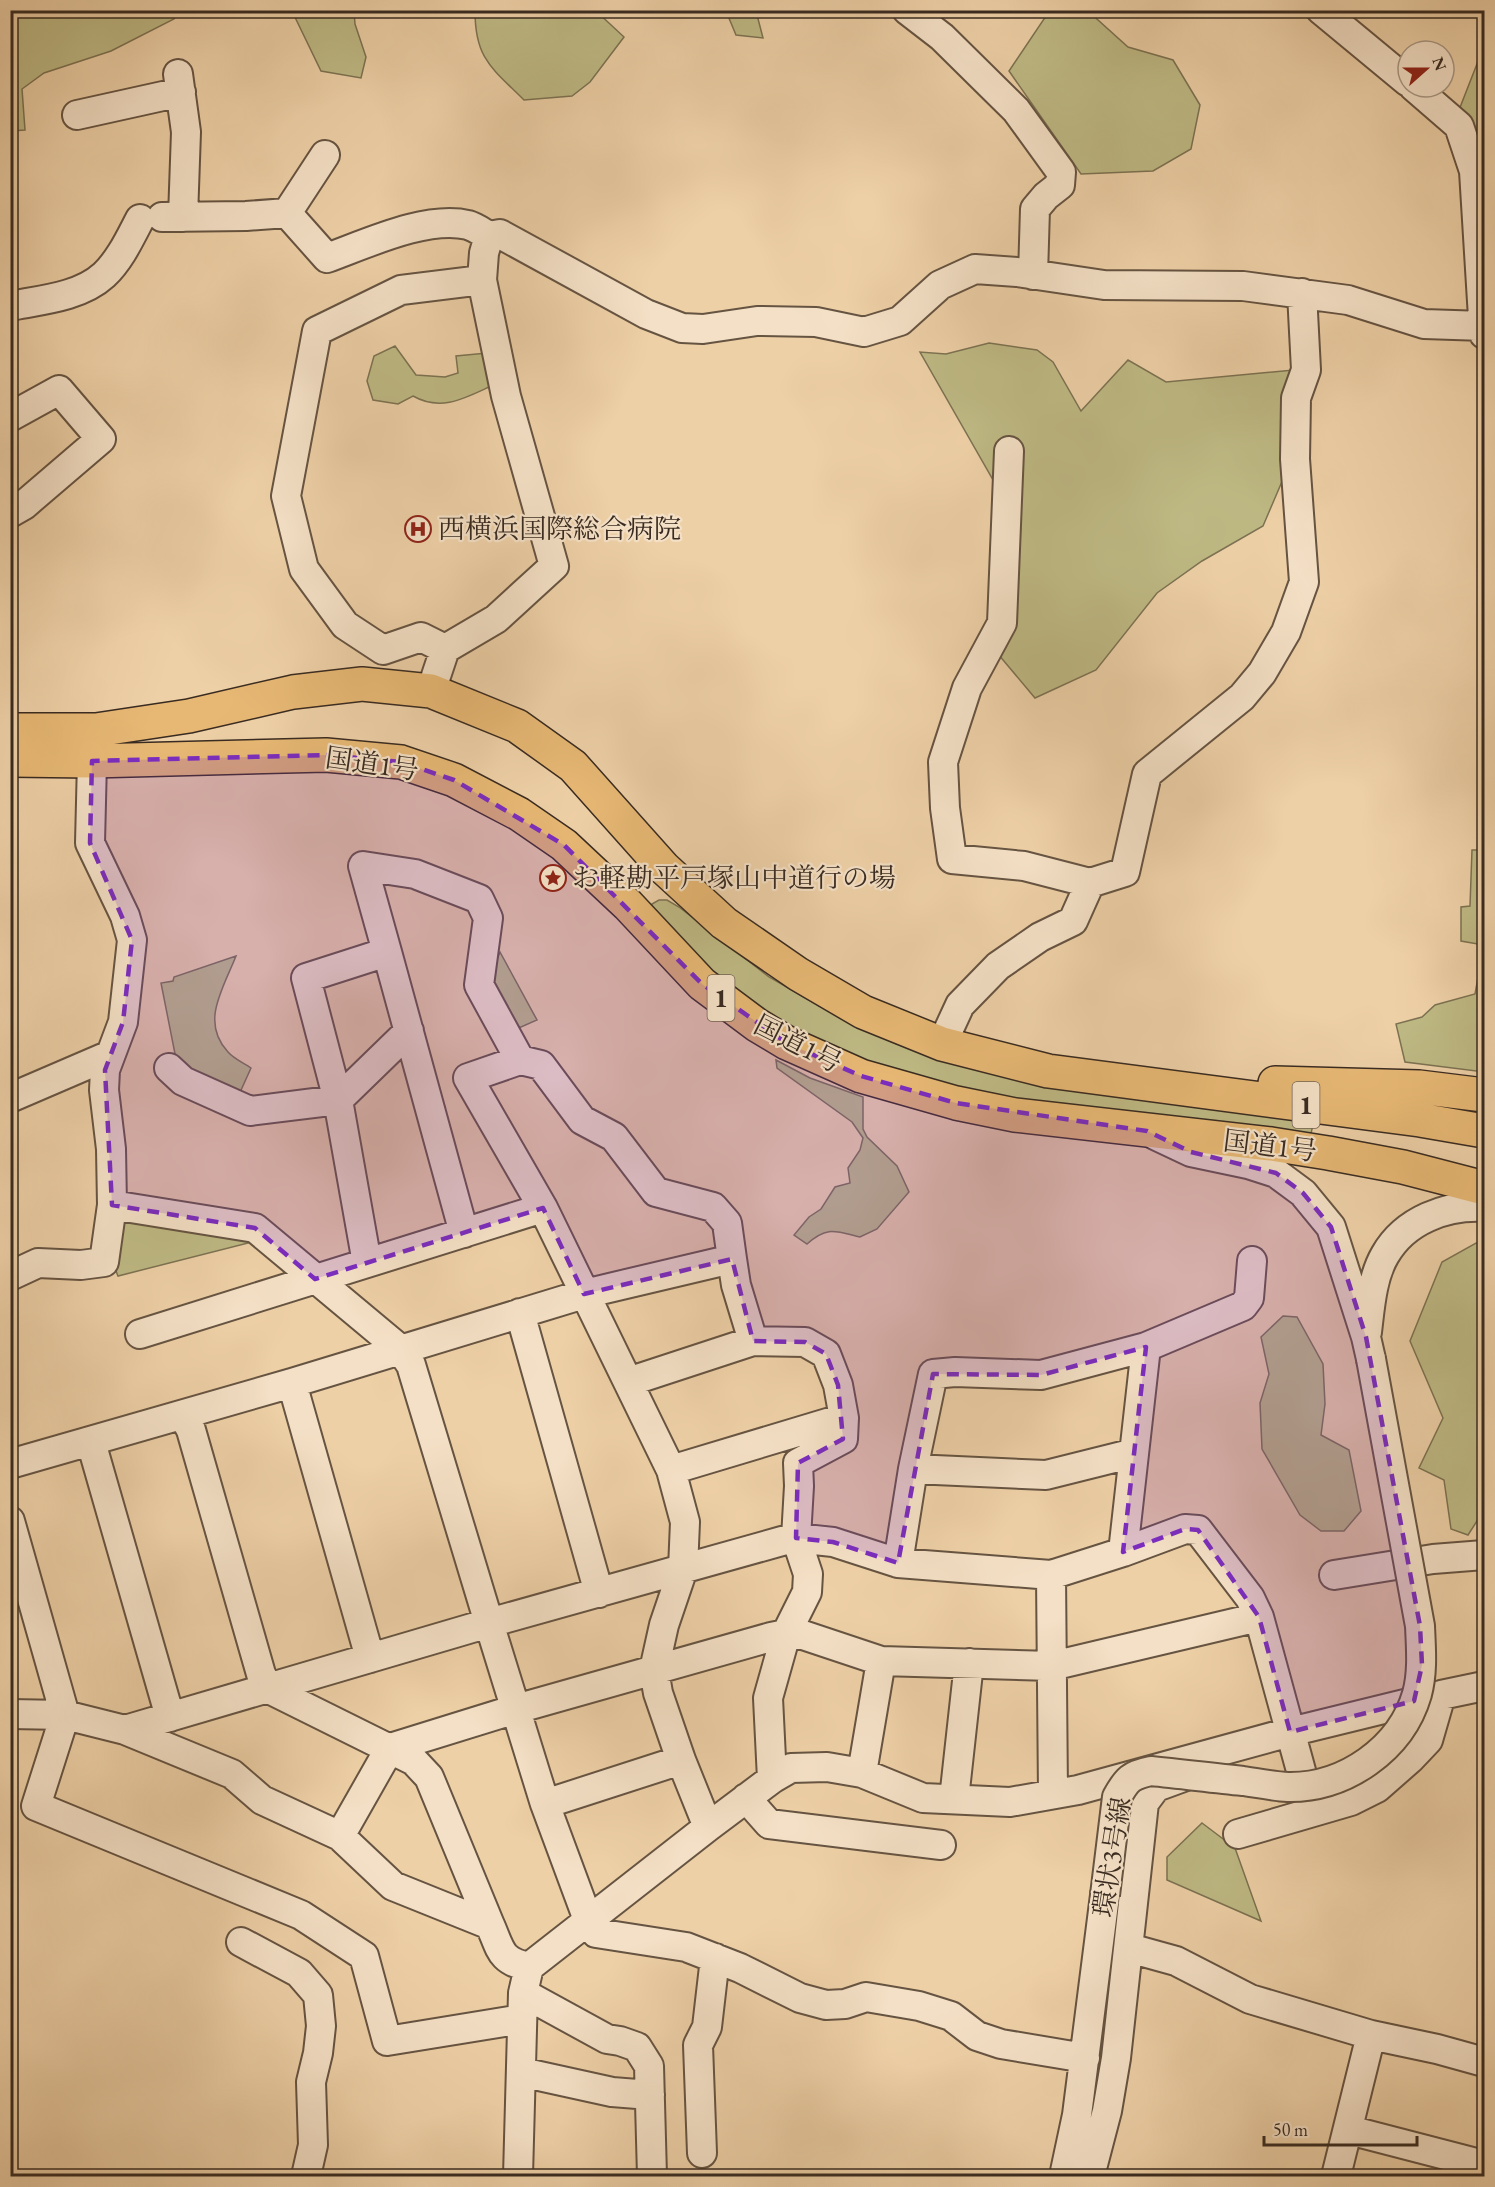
<svg xmlns="http://www.w3.org/2000/svg" width="1495" height="2187" viewBox="0 0 1495 2187" font-family="'EB Garamond','Noto Serif JP',serif">
  <style>
    .green { fill: #beb984; stroke: #7c7252; stroke-width: 1.5 }
    .lines { fill: none; stroke-linecap: round; stroke-linejoin: round }
    .minor-casing { stroke: #665442; stroke-width: 32 }
    .highway-casing { stroke: #392b21; stroke-width: 36 }
    .minor { stroke: #f4e0c6; stroke-width: 28 }
    .highway { stroke: #e7b874; stroke-width: 33 }
    .minor-bridge-casing { stroke: #665442; stroke-width: 32; stroke-linecap: butt }
    .minor-bridge { stroke: #f4e0c6; stroke-width: 28 }
    .marked { fill: #7b2cbf; fill-opacity: 0.2; stroke: #7b2cbf; stroke-width: 4.5; stroke-dasharray: 12 8; stroke-linejoin: round }
    .labels { text-anchor: middle; stroke-width: 4.5; stroke-linejoin: round; paint-order: stroke }
    .shield { fill: #f4e0c6; stroke: #716152; stroke-width: 1.5 }
    .shield-label { font-size: 26px; font-weight: bold; fill: #392b21 }
    .poi-label { font-size: 27px; fill: #392b21; stroke: #f4e0c6; text-anchor: start }
    .street-label { font-size: 27px; fill: #392b21; stroke: #f4e0c6 }
  </style>
  <rect width="100%" height="100%" fill="#eed0a7"/>
  <filter id="stains"><feTurbulence type="fractalNoise" baseFrequency=".00333" numOctaves="4"/><feColorMatrix values="0 0 0 0 .2 0 0 0 0 .09 0 0 0 0 .02 0 0 0 .5 -.17"/></filter>
  <radialGradient id="worn" r=".72"><stop offset=".6" stop-color="#630" stop-opacity="0"/><stop offset="1" stop-color="#630" stop-opacity=".3"/></radialGradient>
  <path class="green" d="M 11,10 L 180,10 L 180,11 L 174,19 L 111,51 L 44,73 L 22,89 L 25,130 L 11,131 Z
    M 1050,10 L 1088,11 L 1128,47 L 1173,60 L 1200,105 L 1191,149 L 1153,171 L 1081,174 L 1009,71 Z
    M 292,11 L 354,11 L 355,24 L 366,57 L 361,78 L 321,71 Z
    M 475,11 L 596,11 L 624,37 L 590,82 L 572,96 L 524,100 C 492,68 475,59 475,11 Z
    M 726,11 L 756,11 L 763,38 L 736,35 Z
    M 1484,46 L 1484,168 L 1459,110 Z
    M 989,343 L 1037,350 L 1053,362 L 1081,411 L 1128,360 L 1166,382 L 1304,369 L 1295,451 L 1263,526 L 1202,561 L 1157,593 L 1096,670 L 1035,698 L 998,654 L 1009,508 L 920,352 L 946,354 Z
    M 395,346 L 416,375 L 445,377 L 458,373 L 456,356 L 487,353 L 491,386 C 465,398 441,412 413,396 L 398,404 L 373,400 L 367,381 L 374,356 Z
    M 1472,850 L 1484,850 L 1484,1072 L 1405,1062 L 1396,1024 L 1422,1017 L 1435,1005 L 1475,994 L 1484,945 L 1461,941 L 1461,907 L 1470,906 Z
    M 659,900 L 667,900 L 679,907 L 769,977 L 830,1012 L 1314,1120 L 1310,1138 L 1025,1107 L 826,1049 L 745,1007 L 652,910 L 652,904 Z
    M 500,952 L 537,1020 L 512,1031 L 488,983 Z
    M 236,956 C 223,989 200,1022 228,1052 C 234,1059 244,1063 251,1068 L 237,1099 L 177,1064 L 161,983 L 173,981 L 174,977 Z
    M 776,1060 L 810,1078 L 863,1097 L 863,1129 L 867,1137 L 897,1166 L 909,1192 L 877,1229 L 860,1237 C 835,1231 827,1226 807,1244 L 794,1235 L 809,1217 L 821,1209 L 835,1187 L 850,1183 L 848,1168 L 860,1150 L 863,1138 L 852,1122 L 777,1068 Z
    M 119,1216 L 256,1241 L 118,1276 L 112,1261 Z
    M 1476,1243 L 1484,1247 L 1484,1510 L 1468,1535 L 1451,1529 L 1444,1480 L 1419,1468 L 1443,1418 L 1410,1341 L 1442,1262 Z
    M 1283,1316 L 1297,1317 L 1323,1364 L 1325,1404 L 1321,1435 L 1349,1450 L 1361,1511 L 1344,1531 L 1321,1531 L 1300,1515 L 1262,1449 L 1260,1403 L 1269,1374 L 1261,1337 Z
    M 1202,1823 L 1235,1848 L 1261,1921 L 1167,1880 L 1167,1857 Z"/>
  <g class="lines">
    <defs>
      <path id="minor" d="M 907,10 L 942,37 L 1016,110 L 1061,172 L 1060,185 L 1046,196 L 1035,209 L 1033,275
        M 1321,10 L 1408,82
        M 178,74 L 186,132 L 183,217
        M 1414,87 L 1459,126 L 1474,171 L 1484,334
        M 77,115 L 181,92
        M 287,213 L 327,258 C 366,244 427,215 468,225 C 475,227 482,232 489,236
        M 287,213 L 325,155
        M 162,217 L 246,216 L 287,213
        M 10,306 C 41,300 80,297 104,275 C 120,260 130,238 140,219
        M 10,417 L 59,390 L 101,439 L 24,505 L 10,513
        M 1009,451 L 1002,623 L 967,688 L 943,762 L 945,808 L 952,859 L 1024,866 L 1090,883
        M 445,649 L 421,637 L 383,650 L 345,625 L 304,569 L 286,496 L 317,331 L 401,290 L 482,280
        M 431,691 L 445,649 L 496,619 L 554,566 L 506,396 L 482,280 L 484,253 L 489,236 L 500,234 L 646,314 L 682,328 L 703,329 L 757,321 L 816,322 L 864,332 L 900,321 L 940,285 L 975,269 L 1017,272 L 1104,285 L 1243,286 L 1348,300 L 1424,324 L 1484,326
        M 387,952 L 363,866 L 415,874 L 479,899 L 488,918 L 479,985 L 520,1060
        M 942,1044 L 960,1005 L 998,966 L 1040,937 L 1073,921 L 1090,883 L 1125,872 L 1147,774 L 1242,697 L 1262,673 L 1286,632 L 1304,582 L 1295,459 L 1296,398 L 1306,370 L 1302,293
        M 169,1068 L 183,1081 L 250,1111 L 338,1100 L 409,1031
        M 10,1098 L 110,1055
        M 1155,1135 L 1191,1152 L 1248,1164 L 1276,1173 L 1303,1193 L 1331,1227 L 1366,1337 L 1371,1359
        M 112,1205 L 255,1228 L 400,1349 L 411,1365 L 489,1623 L 545,1804 L 588,1920 L 596,1933 L 686,1947 L 740,1968 L 800,1998 L 826,2005 L 845,2004 L 866,1997 L 919,2006 L 951,2016 L 977,2036 L 1001,2044 L 1085,2058
        M 367,1263 L 338,1100 L 306,978 L 387,952 L 464,1233
        M 10,1276 L 38,1263 L 81,1265 L 104,1262 L 112,1205 L 111,1149 L 104,1090 L 105,1070 L 123,1022 L 132,940 L 125,916 L 90,843 L 92,761
        M 520,1313 L 599,1593
        M 1367,1332 C 1370,1307 1372,1277 1385,1255 C 1405,1220 1446,1205 1484,1207
        M 140,1334 L 543,1208
        M 1146,1347 L 1243,1306 L 1249,1298 L 1252,1261
        M 628,1382 L 753,1341 L 805,1342 L 826,1354 L 838,1385 L 844,1418
        M 292,1383 L 370,1658
        M 183,1415 L 191,1430 L 261,1674 L 269,1689 L 414,1761 L 429,1777 L 490,1925
        M 91,1442 L 170,1717
        M 10,1464 L 292,1383 L 584,1294 L 732,1259 L 736,1285 L 753,1341
        M 913,1469 L 1046,1475 L 1134,1453
        M 671,1470 L 844,1418 L 843,1439 L 798,1463 L 799,1486 L 796,1538 L 808,1574 L 807,1592 L 786,1634 L 768,1698 L 772,1779
        M 10,1521 L 65,1715 L 36,1806 L 301,1915 L 364,1956 L 387,2041 L 522,2019
        M 898,1563 L 913,1469 L 933,1374 L 955,1372 L 1041,1375 L 1146,1347 L 1123,1552
        M 1051,1575 L 1053,1794
        M 1334,1575 L 1433,1559 L 1484,1555
        M 10,1714 L 65,1715 L 125,1730 L 232,1774 L 262,1800 L 340,1836 L 393,1886 L 490,1925 C 501,1950 500,1961 529,1967
        M 125,1730 L 489,1623 L 782,1541 L 796,1538 L 833,1542 L 898,1563 L 1051,1575 L 1123,1552 L 1185,1529 L 1198,1530 L 1250,1598 L 1259,1617 L 1312,1811
        M 862,1773 L 881,1661
        M 746,1798 L 769,1824 L 941,1845
        M 954,1799 L 969,1663
        M 545,1804 L 681,1760
        M 708,1827 L 681,1760 L 658,1693 L 654,1670 L 664,1625 L 683,1569 L 685,1522 L 671,1470 L 543,1208 L 468,1078 L 520,1060 L 541,1065 L 582,1120 L 614,1137 L 656,1192 L 713,1207 L 727,1223 L 732,1259
        M 1238,1834 L 1351,1801 L 1377,1788 L 1410,1759 L 1428,1740 L 1441,1695
        M 340,1836 L 390,1748 L 516,1709 L 771,1637 L 786,1634 L 803,1635 L 881,1661 L 1052,1666 L 1259,1617
        M 241,1942 L 299,1973 L 318,1995 L 321,2026 L 318,2053 L 311,2082 L 313,2145 L 306,2176
        M 1129,1948 L 1176,1961 L 1250,1999 L 1371,2035 L 1437,2049 L 1484,2062
        M 523,1993 L 607,2039 L 620,2041 L 637,2047 L 649,2066 L 652,2176
        M 521,2072 L 612,2092 L 650,2095
        M 1349,2130 L 1484,2165
        M 702,2153 L 698,2045 L 707,2027 L 715,1958
        M 518,2176 L 523,1993 L 529,1967 L 708,1827 L 772,1779 L 791,1768 L 827,1767 L 862,1773 L 923,1798 L 1010,1802 L 1078,1790 L 1290,1732 L 1441,1695 L 1484,1686
        M 1064,2176 L 1077,2115 L 1105,1895
        M 1090,2176 L 1107,2111 L 1116,2058 L 1144,1803 L 1156,1787 L 1186,1776
        M 1336,2176 L 1371,2035"/>
      <path id="highway" d="M 10,730 L 96,730 L 189,716 L 293,692 L 362,684 L 431,691 L 517,726 L 573,766 L 664,868 L 724,923 L 798,974 L 863,1012 L 942,1044 L 1048,1071 L 1420,1120 L 1484,1131
        M 10,760 L 92,761 L 326,755 L 401,762 L 454,780 L 519,814 L 564,845 L 628,905 L 702,984 L 757,1025 L 787,1043 L 861,1076 L 956,1103 L 1015,1115 L 1271,1144 L 1328,1153 L 1403,1167 L 1484,1188
        M 1275,1083 L 1419,1087 L 1484,1095"/>
    </defs>
    <use href="#minor" class="minor-casing"/>
    <use href="#highway" class="highway-casing"/>
    <use href="#minor" class="minor"/>
    <use href="#highway" class="highway"/>
    <defs>
      <path id="minor-bridge" d="M 1105,1895 L 1117,1797 C 1127,1779 1131,1775 1151,1771 C 1182,1774 1212,1778 1243,1781 C 1257,1783 1273,1786 1288,1787 C 1345,1788 1401,1749 1417,1694 C 1423,1672 1421,1649 1420,1626 L 1371,1359"/>
    </defs>
    <use href="#minor-bridge" class="minor-bridge-casing"/>
    <use href="#minor-bridge" class="minor-bridge"/>
  </g>
  <path class="marked" d="M 326,755 L 401,762 L 454,780 L 564,845 L 702,984 L 787,1043 L 861,1076 L 956,1103 L 1147,1131 L 1191,1152 L 1276,1173 L 1303,1193 L 1331,1227 L 1366,1337 L 1420,1626 L 1422,1665 L 1414,1701 L 1290,1732 L 1259,1617 L 1198,1530 L 1185,1529 L 1123,1552 L 1146,1347 L 1041,1375 L 933,1374 L 898,1563 L 833,1542 L 796,1538 L 798,1463 L 843,1439 L 838,1385 L 826,1354 L 805,1342 L 753,1341 L 732,1259 L 584,1294 L 543,1208 L 315,1279 L 255,1228 L 112,1205 L 105,1070 L 123,1022 L 132,940 L 90,843 L 92,761 Z"/>
  <defs>
    <symbol id="hospital-ring" viewBox="-11 -11 22 22"><circle r="9.5" fill="#f4e0c6" stroke="#8f2418" stroke-width="1.5"/><path d="M-5-5h3v3.5h4V-5h3V5h-3V1.5h-4V5h-3Z" fill="#8f2418"/></symbol>
    <symbol id="sight-ring" viewBox="-11 -11 22 22"><circle r="9.5" fill="#f4e0c6" stroke="#8f2418" stroke-width="1.5"/><path d="M0-6L1.8-2.2L6-1.7L2.9 1.2L3.7 5.4L0 3.3L-3.7 5.4L-2.9 1.2L-6-1.7L-1.8-2.2Z" fill="#8f2418"/></symbol>
  </defs>
  <g fill-rule="evenodd">
    <use href="#hospital-ring" x="403" y="514" width="30" height="30"/>
    <use href="#sight-ring" x="538" y="863" width="30" height="30"/>
  </g>
  <g class="labels">
    <g class="shield">
      <rect x="707.5" y="975" width="27" height="46" rx="4.5"/>
      <rect x="1292.5" y="1082" width="27" height="46" rx="4.5"/>
    </g>
    <g class="shield-label">
      <text x="721" y="1007">1</text>
      <text x="1306" y="1114">1</text>
    </g>
    <g class="poi-label">
      <text x="438" y="538">西横浜国際総合病院</text>
      <text x="572" y="887">お軽勘平戸塚山中道行の場</text>
    </g>
    <g class="street-label">
      <text transform="translate(372 764) rotate(8)" y="9">国道1号</text>
      <text transform="translate(798 1044) rotate(27)" y="9">国道1号</text>
      <text transform="translate(1270 1146) rotate(7)" y="9">国道1号</text>
      <text transform="translate(1112 1857) rotate(-81)" y="9">環状3号線</text>
    </g>
  </g>
  <rect width="1495" height="2187" fill="none" stroke="#eed0a7" stroke-width="36"/>
  <rect x="12" y="12" width="1471" height="2163" fill="none" stroke="#392b21" stroke-width="3"/>
  <rect x="18" y="18" width="1459" height="2151" fill="none" stroke="#392b21" stroke-width="1.5"/>
  <g transform="translate(1426 69) rotate(69)"><circle r="28" fill="#f4e0c6" stroke="#a99884" stroke-width="1.5"/>
  <path d="M0-4.5L10 22L0 15L-10 22Z" fill="#8f2418"/>
  <text y="-9" font-size="16" font-weight="bold" text-anchor="middle" fill="#392b21">N</text>
  </g>
  <path d="M1264 2136v9h153v-9" fill="none" stroke="#392b21" stroke-width="3"/>
  <text x="1273" y="2136" font-size="18" fill="#392b21" stroke="#f4e0c6" stroke-width="4.5" paint-order="stroke">50 m</text>
  <rect width="100%" height="100%" filter="url(#stains)"/>
  <rect width="100%" height="100%" fill="url(#worn)"/>
</svg>
